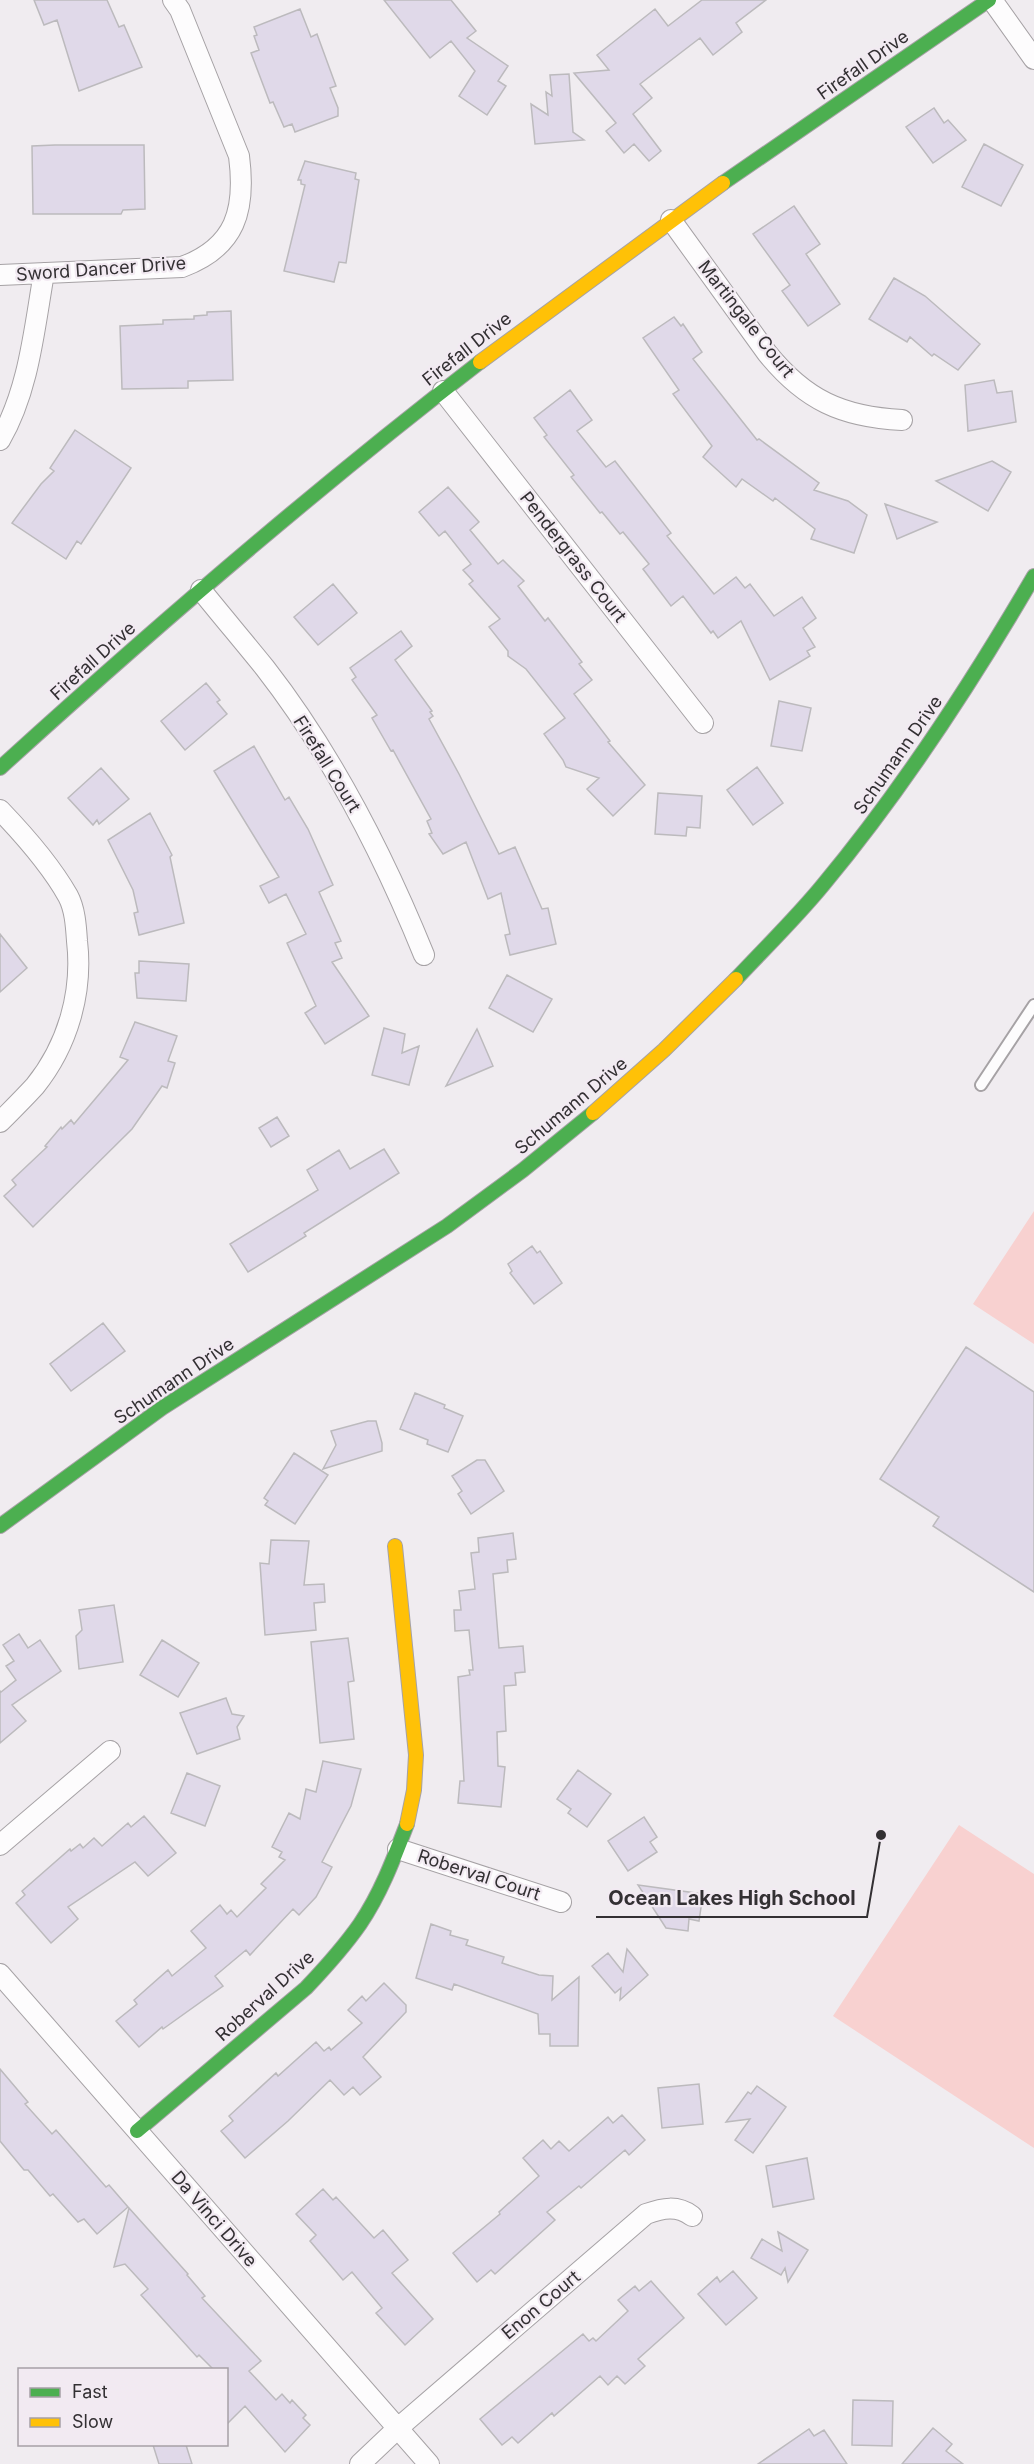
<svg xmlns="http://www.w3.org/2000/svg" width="1034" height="2464" viewBox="0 0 1034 2464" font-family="Inter,sans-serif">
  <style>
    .green { fill: #f8d1d0 }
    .building { fill: #e0d9e9; stroke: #bcbabd; stroke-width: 1.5 }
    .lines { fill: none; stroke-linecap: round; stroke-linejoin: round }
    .lane-casing { stroke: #a6a2a5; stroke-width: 14 }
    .street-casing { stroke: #a6a2a5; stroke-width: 22 }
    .fast-casing { stroke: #a6a2a5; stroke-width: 16 }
    .slow-casing { stroke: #a6a2a5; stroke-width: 16 }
    .lane { stroke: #fdfcfd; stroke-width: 10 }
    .street { stroke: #fdfcfd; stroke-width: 20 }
    .fast { stroke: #4caf50; stroke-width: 14 }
    .slow { stroke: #ffc107; stroke-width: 14 }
    .labels { text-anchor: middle; stroke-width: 4.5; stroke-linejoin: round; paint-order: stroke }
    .street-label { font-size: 18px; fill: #333033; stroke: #f2eaf2 }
    .leader { fill: none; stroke: #333033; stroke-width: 2 }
    .callout-dot { fill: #333033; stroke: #f2eaf2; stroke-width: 2 }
    .callout-label { font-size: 20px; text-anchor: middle; font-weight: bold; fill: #333033; stroke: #f2eaf2; stroke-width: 4.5; stroke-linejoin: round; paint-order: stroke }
  </style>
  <rect width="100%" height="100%" fill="#f0ecf0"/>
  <path class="green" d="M 1034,1211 L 1034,1344 L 973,1304 Z
    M 959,1825 L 1034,1874 L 1034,2148 L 833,2016 Z"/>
  <path class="building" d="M 34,0 L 107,0 L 119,27 L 124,25 L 142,67 L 79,91 L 57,20 L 44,25 Z
    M 384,0 L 451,0 L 476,31 L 467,38 L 508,66 L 498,81 L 506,86 L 487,115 L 459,96 L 475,71 L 451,41 L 430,58 Z
    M 702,0 L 766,0 L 736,23 L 742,32 L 713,55 L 700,38 L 640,84 L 652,98 L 633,114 L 661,151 L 649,161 L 634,144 L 624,153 L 606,131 L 616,123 L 574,73 L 609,70 L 597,55 L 655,9 L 668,26 Z
    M 300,9 L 311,37 L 317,34 L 336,86 L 330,88 L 338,108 L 338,116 L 295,132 L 292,124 L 284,127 L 273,102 L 270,103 L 251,53 L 259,50 L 254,36 L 257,35 L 254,27 Z
    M 569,74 L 573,132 L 584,140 L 535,144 L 531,104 L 548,115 L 546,92 L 552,96 L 550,75 Z
    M 934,108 L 944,123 L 948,120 L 966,140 L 933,163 L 906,127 Z
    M 984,144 L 1023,165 L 1001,206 L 962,187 Z
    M 55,145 L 144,145 L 145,209 L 123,210 L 121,214 L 33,214 L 32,146 Z
    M 305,161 L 356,173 L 355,179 L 359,180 L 346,263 L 339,262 L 334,282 L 284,271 L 305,185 L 301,184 L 301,180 L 298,180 Z
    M 794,206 L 820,244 L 806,254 L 840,304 L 808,326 L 782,291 L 790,285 L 753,234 Z
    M 894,278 L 925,296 L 980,344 L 958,370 L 934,354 L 932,356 L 910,337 L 907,342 L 869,319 Z
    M 231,311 L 233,380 L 188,381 L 188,388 L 122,389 L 120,326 L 163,324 L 163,320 L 194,319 L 194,316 L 207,315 L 207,312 Z
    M 674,317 L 681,326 L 683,324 L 702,352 L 693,359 L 757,440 L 759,439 L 819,483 L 814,490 L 848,501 L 867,515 L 854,553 L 811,539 L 815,529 L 775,498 L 773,501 L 742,479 L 736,487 L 703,457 L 712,446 L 673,394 L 679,390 L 643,338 Z
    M 994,380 L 997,393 L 1012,391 L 1016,422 L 968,431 L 965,385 Z
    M 570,390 L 592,420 L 577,431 L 606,467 L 615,461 L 671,533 L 667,536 L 714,594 L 736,577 L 745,588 L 750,584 L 774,616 L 802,597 L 816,618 L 803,628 L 815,647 L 807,651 L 810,656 L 770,680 L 741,621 L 718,638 L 713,631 L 711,633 L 683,596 L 671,606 L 643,569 L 649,564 L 623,532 L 620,534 L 602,512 L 600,513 L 571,477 L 574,475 L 544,437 L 547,435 L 534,418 Z
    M 75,430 L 131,468 L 81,544 L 77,541 L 66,559 L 12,523 L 41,484 L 54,471 L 50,468 Z
    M 992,461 L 1011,472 L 988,511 L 936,481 Z
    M 448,487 L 479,522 L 470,530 L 498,564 L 503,560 L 524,581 L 518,586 L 545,621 L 548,618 L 582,662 L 579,664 L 592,680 L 574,694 L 610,741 L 608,742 L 645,785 L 613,816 L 587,789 L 599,778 L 566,767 L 563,760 L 544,734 L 565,718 L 526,669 L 508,656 L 508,651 L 489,627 L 500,619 L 469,584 L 473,581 L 463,570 L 471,564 L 445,531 L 439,536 L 419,512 Z
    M 885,504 L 937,522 L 897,539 Z
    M 333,584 L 357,613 L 318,645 L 294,617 Z
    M 401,631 L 412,646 L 395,660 L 432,711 L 430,712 L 433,716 L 429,719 L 459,774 L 499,854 L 515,847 L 542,909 L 548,908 L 556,944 L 510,955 L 505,935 L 510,934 L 501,893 L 488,899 L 466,842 L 443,854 L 429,834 L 432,833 L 427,821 L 431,819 L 393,750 L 391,751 L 372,718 L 377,715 L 352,680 L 356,677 L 350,668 Z
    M 206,683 L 220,700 L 217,702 L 227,714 L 185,750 L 161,721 Z
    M 779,701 L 811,708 L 802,751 L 771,746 Z
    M 254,746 L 285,800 L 289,797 L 308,829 L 333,885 L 319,892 L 341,941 L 335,943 L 342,958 L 332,962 L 369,1016 L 325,1044 L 305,1013 L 316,1006 L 287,943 L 306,934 L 286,894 L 269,903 L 260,886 L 279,877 L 214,771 Z
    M 757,767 L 783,803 L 753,825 L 727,790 Z
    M 101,768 L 129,799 L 99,824 L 97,820 L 93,825 L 68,798 Z
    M 658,793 L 702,796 L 700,828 L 687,827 L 686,836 L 655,834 Z
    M 150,813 L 172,855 L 170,857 L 184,923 L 139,935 L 134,913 L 138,912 L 133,890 L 108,840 Z
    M 0,934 L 27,968 L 0,992 Z
    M 139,961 L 189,964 L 186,1001 L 137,998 L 135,973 L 139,973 Z
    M 507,975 L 552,999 L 533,1032 L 489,1008 Z
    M 135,1022 L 177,1036 L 168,1061 L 175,1063 L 167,1088 L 162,1086 L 132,1129 L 33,1227 L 4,1196 L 16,1185 L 12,1180 L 47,1147 L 45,1146 L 61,1127 L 62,1129 L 71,1120 L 74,1124 L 128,1060 L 120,1057 Z
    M 384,1028 L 405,1034 L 402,1053 L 419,1046 L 409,1085 L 372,1075 Z
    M 477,1029 L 493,1066 L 446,1086 Z
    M 277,1117 L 289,1136 L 271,1147 L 259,1128 Z
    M 384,1149 L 399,1173 L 304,1233 L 306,1236 L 248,1272 L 230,1244 L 318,1190 L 307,1170 L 339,1150 L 350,1169 Z
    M 532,1246 L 537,1253 L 540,1251 L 562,1283 L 534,1304 L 510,1273 L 512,1271 L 508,1264 Z
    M 103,1323 L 125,1351 L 71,1391 L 50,1364 Z
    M 966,1347 L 1034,1392 L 1034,1592 L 933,1526 L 939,1517 L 880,1479 Z
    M 415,1393 L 445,1405 L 444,1408 L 463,1416 L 448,1452 L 427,1444 L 428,1440 L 400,1429 Z
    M 368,1421 L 376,1421 L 382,1443 L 382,1451 L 323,1469 L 336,1445 L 331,1431 Z
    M 294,1453 L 328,1475 L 295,1524 L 265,1505 L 268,1501 L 264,1498 Z
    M 477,1460 L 485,1460 L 504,1491 L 471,1514 L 458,1494 L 462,1491 L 452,1476 Z
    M 513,1533 L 516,1559 L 507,1560 L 508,1572 L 493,1574 L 499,1648 L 523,1646 L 525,1672 L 515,1673 L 516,1685 L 504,1686 L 506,1731 L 497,1732 L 498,1766 L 505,1767 L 501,1807 L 458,1803 L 460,1781 L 464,1781 L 458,1677 L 470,1675 L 469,1670 L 473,1670 L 469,1630 L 455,1631 L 454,1610 L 461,1610 L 459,1591 L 475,1589 L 471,1553 L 479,1552 L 478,1538 Z
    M 271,1540 L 309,1541 L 304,1585 L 324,1584 L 325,1602 L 314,1603 L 316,1630 L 265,1635 L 260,1563 L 269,1564 Z
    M 114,1605 L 123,1662 L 79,1669 L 76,1636 L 82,1630 L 79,1610 Z
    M 19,1634 L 28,1648 L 40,1640 L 61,1671 L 12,1705 L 26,1721 L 0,1743 L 0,1691 L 1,1692 L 16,1680 L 6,1666 L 14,1661 L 3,1645 Z
    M 348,1638 L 354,1681 L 348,1682 L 354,1739 L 320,1743 L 311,1642 Z
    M 162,1640 L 199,1663 L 178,1697 L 140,1675 Z
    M 226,1698 L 232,1714 L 244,1716 L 237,1727 L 240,1739 L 197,1754 L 180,1713 Z
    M 323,1761 L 361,1769 L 351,1806 L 322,1862 L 332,1867 L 316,1897 L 299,1915 L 293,1909 L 250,1955 L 246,1950 L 215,1976 L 223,1986 L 163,2029 L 162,2027 L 139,2047 L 116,2021 L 137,2004 L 134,2000 L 168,1970 L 172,1976 L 206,1948 L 191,1931 L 220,1905 L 227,1914 L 231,1910 L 237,1917 L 266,1888 L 261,1884 L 285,1860 L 279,1857 L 282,1852 L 272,1847 L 289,1813 L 300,1819 L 306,1789 L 316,1792 Z
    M 578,1770 L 611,1794 L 587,1827 L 568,1813 L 571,1809 L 557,1799 Z
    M 187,1773 L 220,1786 L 205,1826 L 171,1813 Z
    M 144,1816 L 176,1853 L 148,1876 L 135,1862 L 68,1907 L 78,1919 L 51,1943 L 16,1903 L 25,1895 L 22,1891 L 70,1849 L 71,1851 L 80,1844 L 83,1848 L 94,1838 L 102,1846 L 128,1823 L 131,1827 Z
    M 644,1817 L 657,1837 L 650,1842 L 657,1852 L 628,1871 L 608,1841 Z
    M 638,1885 L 703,1894 L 699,1921 L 689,1919 L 688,1931 L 666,1928 Z
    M 431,1924 L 451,1931 L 450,1935 L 468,1940 L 466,1945 L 504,1957 L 502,1963 L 539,1975 L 553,1976 L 552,2000 L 579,1977 L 578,2046 L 550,2046 L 550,2034 L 539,2034 L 538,2014 L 454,1984 L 452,1990 L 416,1978 Z
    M 627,1949 L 648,1975 L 620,2000 L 621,1988 L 615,1993 L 592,1966 L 608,1953 L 623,1972 Z
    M 384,1983 L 406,2005 L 406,2012 L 363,2057 L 381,2077 L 360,2095 L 353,2087 L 344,2095 L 330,2080 L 288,2121 L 245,2158 L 221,2131 L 233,2121 L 229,2116 L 276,2073 L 278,2076 L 316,2042 L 324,2051 L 329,2047 L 331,2050 L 362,2023 L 348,2010 L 362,1996 L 366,2001 Z
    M 0,2069 L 28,2102 L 25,2104 L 52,2134 L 56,2130 L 106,2187 L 109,2185 L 128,2207 L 97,2234 L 84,2219 L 78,2222 L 53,2194 L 50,2196 L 28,2170 L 24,2170 L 0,2141 Z
    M 699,2084 L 703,2124 L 662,2128 L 658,2088 Z
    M 757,2086 L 786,2107 L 753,2153 L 735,2140 L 750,2119 L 726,2122 L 748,2092 L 751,2094 Z
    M 622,2115 L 645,2140 L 629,2155 L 625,2150 L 581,2188 L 579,2186 L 547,2212 L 555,2220 L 495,2274 L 491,2270 L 477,2282 L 453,2253 L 500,2214 L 499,2212 L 539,2176 L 523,2158 L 543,2140 L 551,2149 L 559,2141 L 569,2151 L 608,2117 L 613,2123 Z
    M 807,2158 L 814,2199 L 773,2207 L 766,2166 Z
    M 323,2189 L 333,2200 L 336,2197 L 374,2238 L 383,2230 L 408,2260 L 392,2273 L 433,2319 L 405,2345 L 376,2313 L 382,2308 L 352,2272 L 343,2280 L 310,2241 L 316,2235 L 296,2214 Z
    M 129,2208 L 188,2274 L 187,2275 L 205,2296 L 202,2298 L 261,2361 L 249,2371 L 276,2400 L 282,2394 L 290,2403 L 292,2400 L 306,2415 L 303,2418 L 310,2425 L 285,2452 L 245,2406 L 226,2425 L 226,2370 L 214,2370 L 199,2355 L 197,2357 L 141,2295 L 148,2289 L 125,2264 L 114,2267 Z
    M 778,2232 L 808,2250 L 788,2282 L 785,2268 L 781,2275 L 751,2258 L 762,2239 L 782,2251 Z
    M 733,2271 L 757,2298 L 726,2325 L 698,2294 L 717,2277 L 720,2282 Z
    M 651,2281 L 684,2318 L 638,2359 L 645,2366 L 625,2384 L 617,2376 L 608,2385 L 600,2376 L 554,2416 L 552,2413 L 518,2443 L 512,2437 L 502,2445 L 480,2419 L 583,2334 L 589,2341 L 593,2338 L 596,2341 L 628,2311 L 618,2300 L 635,2286 L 639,2291 Z
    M 853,2400 L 893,2401 L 892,2446 L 852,2445 Z
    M 933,2428 L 952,2444 L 946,2451 L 963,2464 L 902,2464 Z
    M 809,2429 L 814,2436 L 824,2430 L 847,2464 L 758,2464 Z
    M 153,2445 L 186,2445 L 192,2464 L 159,2464 Z"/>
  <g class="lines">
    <defs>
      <path id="lane" d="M 981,1085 L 1034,1005"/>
      <path id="street" d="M 992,0 L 1034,59
        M 671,220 L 767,353 C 805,400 842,417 902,420
        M 0,275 L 182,267 C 236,247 246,210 239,156 L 180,10 L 173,0
        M 443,391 L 703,723
        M 0,440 C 29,390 34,330 44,273
        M 201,590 C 222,616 244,642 265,668 C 332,754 383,854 424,955
        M 0,810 C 25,836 50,864 68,896 C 75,909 76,926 77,941 C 83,992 68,1045 35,1086 C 24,1098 12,1110 0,1122
        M 0,1845 L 110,1751
        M 398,1849 L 561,1902
        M 0,1974 L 429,2464
        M 360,2464 L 398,2428 L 646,2214 C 663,2208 677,2205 692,2216"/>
      <path id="fast" d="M 723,183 L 989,0
        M 0,768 C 155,627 314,490 480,362
        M 736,979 C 765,948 796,918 823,885 C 903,789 971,684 1034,576
        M 0,1526 L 162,1408 L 447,1226 L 523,1170 L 593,1113
        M 137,2131 L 306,1988 C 325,1968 344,1947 360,1924 C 381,1893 394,1858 407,1824"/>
      <path id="slow" d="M 480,362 L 723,183
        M 593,1113 L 664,1050 L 736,979
        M 395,1546 L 416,1755 L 414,1790 L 407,1824"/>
    </defs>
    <use href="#lane" class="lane-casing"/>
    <use href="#street" class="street-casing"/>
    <use href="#fast" class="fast-casing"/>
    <use href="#slow" class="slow-casing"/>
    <use href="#lane" class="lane"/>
    <use href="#street" class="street"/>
    <use href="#fast" class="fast"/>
    <use href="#slow" class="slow"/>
  </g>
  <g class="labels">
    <g class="street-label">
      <text transform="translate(863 65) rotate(-35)" y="6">Firefall Drive</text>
      <text transform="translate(101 269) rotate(-4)" y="6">Sword Dancer Drive</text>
      <text transform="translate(746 319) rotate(52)" y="6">Martingale Court</text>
      <text transform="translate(467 349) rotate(-38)" y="6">Firefall Drive</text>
      <text transform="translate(573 557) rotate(52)" y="6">Pendergrass Court</text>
      <text transform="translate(93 661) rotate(-42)" y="6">Firefall Drive</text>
      <text transform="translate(898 755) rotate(-55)" y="6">Schumann Drive</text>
      <text transform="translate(327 764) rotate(58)" y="6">Firefall Court</text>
      <text transform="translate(571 1106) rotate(-40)" y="6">Schumann Drive</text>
      <text transform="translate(174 1381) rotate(-34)" y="6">Schumann Drive</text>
      <text transform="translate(479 1875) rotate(18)" y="6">Roberval Court</text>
      <text transform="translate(265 1996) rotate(-42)" y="6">Roberval Drive</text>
      <text transform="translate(214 2219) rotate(49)" y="6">Da Vinci Drive</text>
      <text transform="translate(541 2305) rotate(-40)" y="6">Enon Court</text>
    </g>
  </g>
  <path class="leader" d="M881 1835L867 1917H596"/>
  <circle class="callout-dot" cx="881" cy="1835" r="6"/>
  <g class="callout-label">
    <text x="732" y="1905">Ocean Lakes High School</text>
  </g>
  <rect x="18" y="2368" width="210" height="78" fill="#f2eaf2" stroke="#a6a0a6" stroke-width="1.5"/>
  <rect x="30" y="2388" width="30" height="9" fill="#4caf50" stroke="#a6a0a6" stroke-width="1.5"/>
  <text x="72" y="2398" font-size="18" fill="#333033">Fast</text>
  <rect x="30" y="2418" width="30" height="9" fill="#ffc107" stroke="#a6a0a6" stroke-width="1.5"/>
  <text x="72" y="2428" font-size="18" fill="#333033">Slow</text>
</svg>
